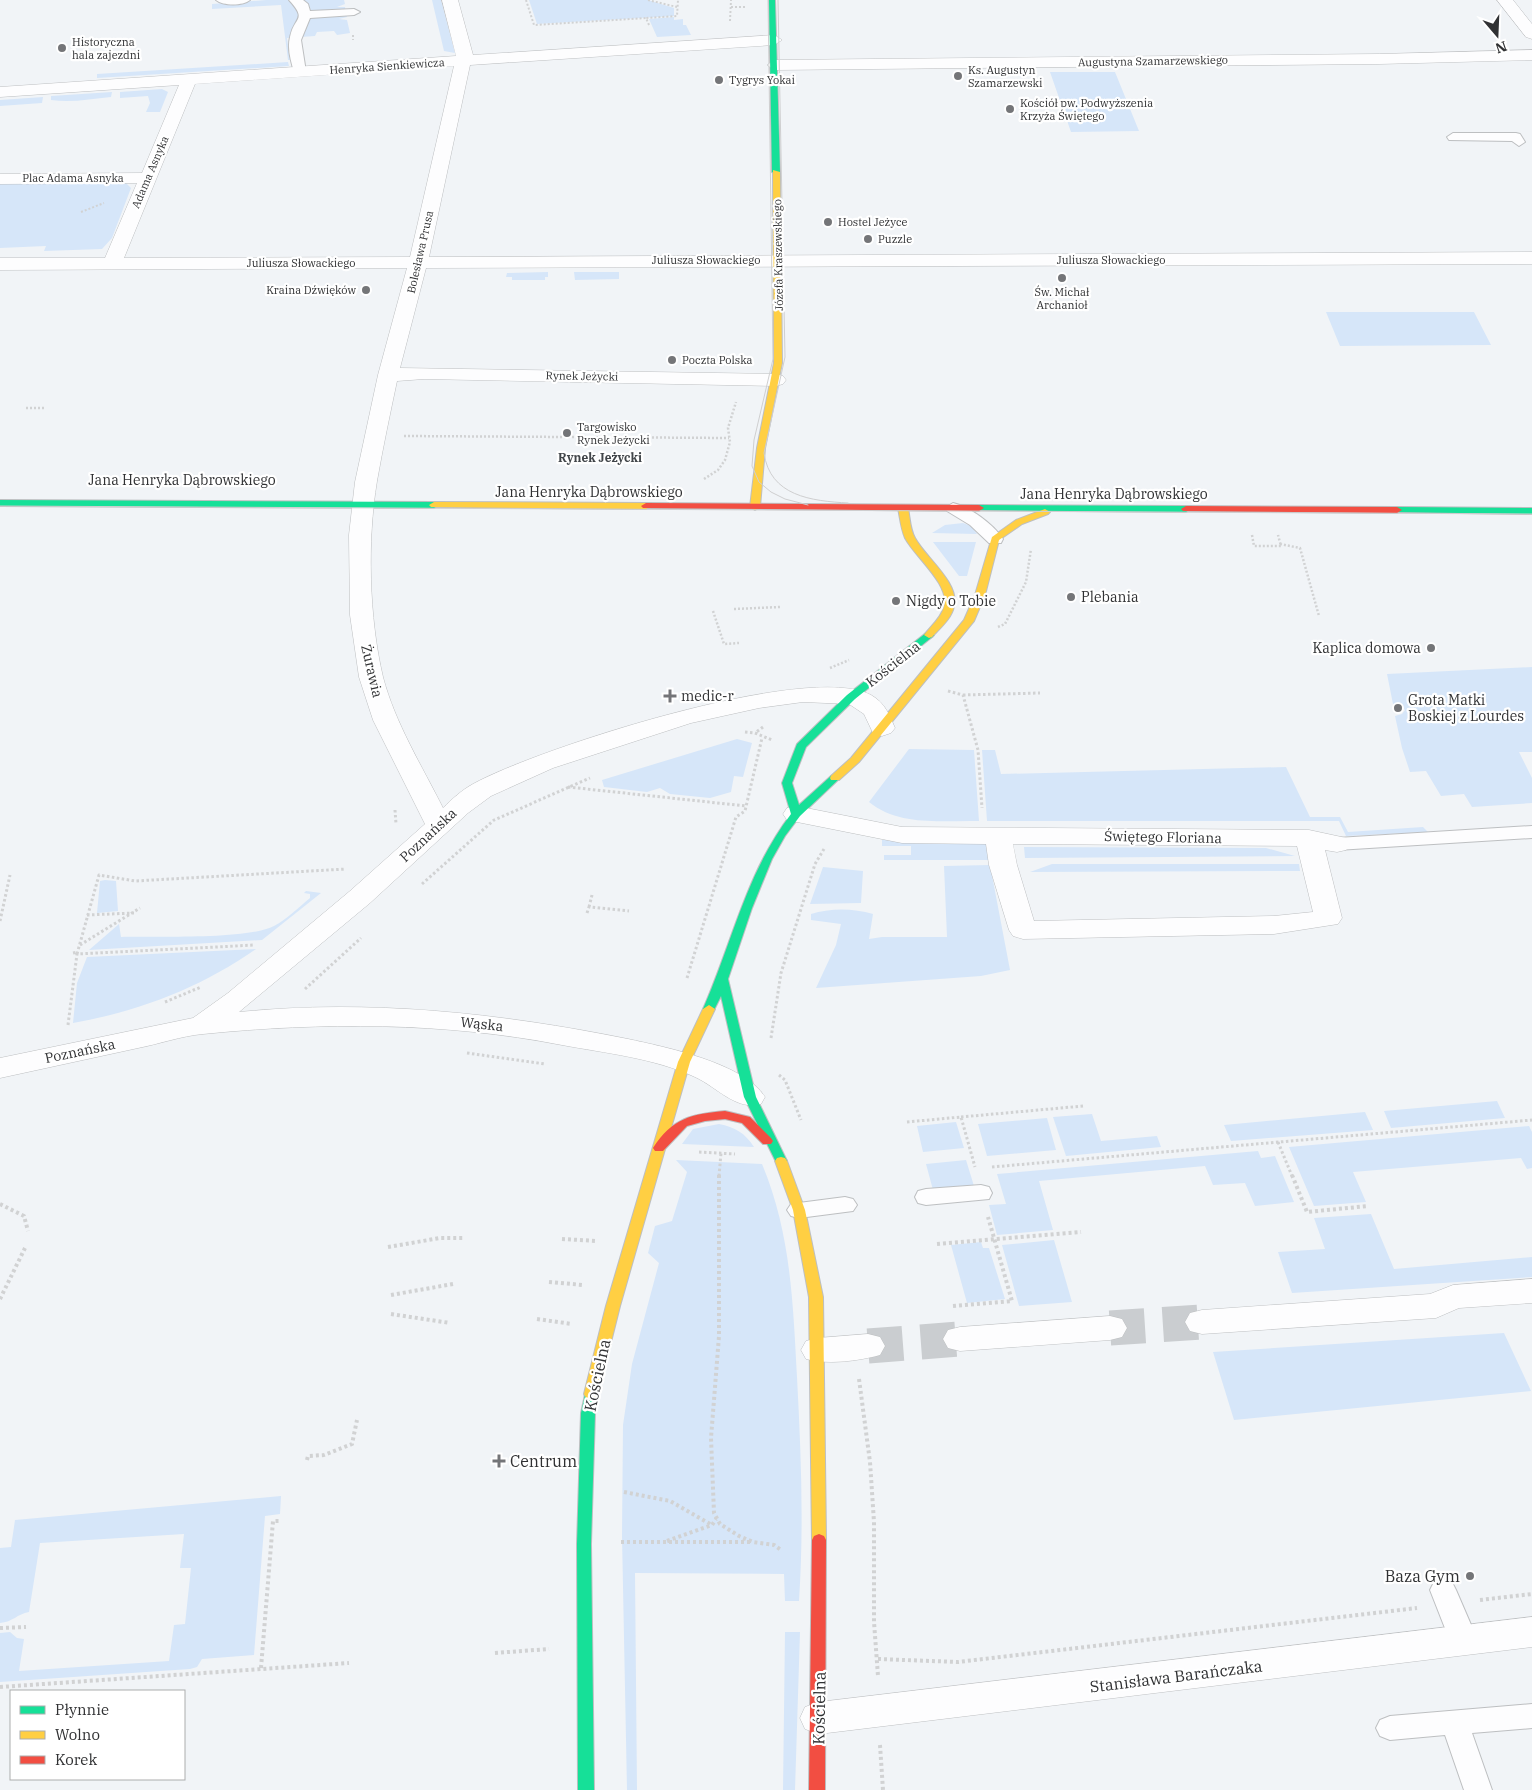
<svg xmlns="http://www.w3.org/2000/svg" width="1532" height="1790" viewBox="0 0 1532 1790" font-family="'IBM Plex Serif',serif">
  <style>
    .green { fill: #d6e6f9 }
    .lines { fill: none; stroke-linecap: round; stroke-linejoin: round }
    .street-tunnel { stroke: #cacdd0; stroke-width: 35; stroke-dasharray: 35 18; stroke-linecap: butt }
    .lane-casing { stroke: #bdbfc1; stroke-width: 2 }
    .street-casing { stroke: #bdbfc1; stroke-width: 1 }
    .fast-casing { stroke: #bdbfc1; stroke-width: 2 }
    .slow-casing { stroke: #bdbfc1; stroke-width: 2 }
    .jam-casing { stroke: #bdbfc1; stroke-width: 2 }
    .path-far3 { stroke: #d1d2d3; stroke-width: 2; stroke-dasharray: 2 2; stroke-linecap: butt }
    .path-far2 { stroke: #d1d2d3; stroke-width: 2.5; stroke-dasharray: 2 2; stroke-linecap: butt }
    .path-far1 { stroke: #d1d2d3; stroke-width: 3; stroke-dasharray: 2.5 2.5; stroke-linecap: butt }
    .path { stroke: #d1d2d3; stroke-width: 4; stroke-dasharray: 3 3; stroke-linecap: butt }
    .lane { fill: #fdfdfe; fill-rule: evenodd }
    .street { fill: #fdfdfe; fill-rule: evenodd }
    .fast { fill: #16e098; fill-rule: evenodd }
    .slow { fill: #ffcf43; fill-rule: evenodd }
    .jam { fill: #f24e42; fill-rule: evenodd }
    .tram { stroke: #cfcfd0; stroke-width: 1 }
    .poi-dot { fill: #747578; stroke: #fff; stroke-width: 2 }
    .labels { text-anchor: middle; stroke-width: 4.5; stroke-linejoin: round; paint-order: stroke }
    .far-poi-label { font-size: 11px; fill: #303133; stroke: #fff; text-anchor: start }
    .far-street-label { font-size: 11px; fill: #303133; stroke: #fff }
    .far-neighbourhood-label { font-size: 12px; font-weight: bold; fill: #414549; stroke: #fff }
    .street-label { font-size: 14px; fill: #303133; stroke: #fff }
    .poi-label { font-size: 14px; fill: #303133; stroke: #fff; text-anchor: start }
    .near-street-label { font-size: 16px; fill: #303133; stroke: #fff }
    .near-poi-label { font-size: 16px; fill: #303133; stroke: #fff; text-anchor: start }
  </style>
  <rect width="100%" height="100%" fill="#f1f4f7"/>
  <path class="green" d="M 266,0 L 344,0 L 345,4 L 337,7 L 345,7 L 347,17 L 339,19 L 347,20 L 350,33 L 337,35 L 334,31 L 317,32 L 315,36 L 287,38 L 290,60 L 288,60 L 281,5 L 212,9 L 212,4 Z
    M 432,0 L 441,0 L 455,53 L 444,51 Z
    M 529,0 L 648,0 L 674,8 L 674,16 L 537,24 Z
    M 674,17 L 674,20 L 683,19 L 683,25 L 686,25 L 691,35 L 657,37 L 649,19 Z
    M 288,62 L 289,66 L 97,78 L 97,74 Z
    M 1050,72 L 1115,72 L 1139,131 L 1071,132 Z
    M 162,89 L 168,92 L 160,112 L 146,112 L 150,103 L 148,96 L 120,98 L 120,92 Z
    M 112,92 L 111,97 C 91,99 71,103 51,100 L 51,96 Z
    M 43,97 L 42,103 L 0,106 L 0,100 Z
    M 125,182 L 131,188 L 112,238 L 102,249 L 44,251 L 46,246 L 0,248 L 0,183 Z
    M 548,272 L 548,277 L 545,277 L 545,280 L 512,280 L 512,277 L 506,277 L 507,273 Z
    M 574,272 L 619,272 L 619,279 L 575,280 Z
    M 1326,312 L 1474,312 L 1491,345 L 1340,346 Z
    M 963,523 L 971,526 L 977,534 L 932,533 L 945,525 Z
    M 933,542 L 976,542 L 967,576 L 959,576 Z
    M 1532,667 L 1532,752 L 1519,752 L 1532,778 L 1532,803 L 1472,807 L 1464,794 L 1441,796 L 1426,771 L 1410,772 L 1402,748 L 1395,716 L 1402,714 L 1405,710 L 1401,706 L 1393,704 L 1387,674 Z
    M 737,739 L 752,743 L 743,777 L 734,776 L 731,792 L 710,798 L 670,794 L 660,788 L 647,792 L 604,787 L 602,780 Z
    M 909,749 L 974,750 L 979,821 C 941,820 900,827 869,802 Z
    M 982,750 L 995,750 L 1001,774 L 1286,767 L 1310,817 L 1340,817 L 1348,832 L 1423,827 L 1428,832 L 1346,836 L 1339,821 L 987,821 Z
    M 882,840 L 996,841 L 998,860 L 884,860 L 884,855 L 911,855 L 911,846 L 882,846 Z
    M 1024,847 L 1266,848 L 1295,856 L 1025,858 Z
    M 1052,864 L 1299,864 L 1300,871 L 1030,872 Z
    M 990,865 L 1010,970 L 981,976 L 816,988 L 836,945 L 841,924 L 811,920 L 811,914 C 830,908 853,908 873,914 L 869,939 L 882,937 L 947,937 L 944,866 Z
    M 823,867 L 863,871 L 861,903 L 810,904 Z
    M 105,880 L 116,881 L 118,911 L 97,913 L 100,881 Z
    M 306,891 L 321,893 L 262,940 L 89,950 L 119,924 L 121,937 C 154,936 248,940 274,926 C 287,919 299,907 310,898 L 310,894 L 304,893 Z
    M 256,949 C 200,988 140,1011 73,1023 L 77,983 L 87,957 Z
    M 1497,1101 L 1505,1118 L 1391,1128 L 1384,1111 Z
    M 1365,1112 L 1373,1130 L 1231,1141 L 1224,1125 Z
    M 1092,1114 L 1101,1141 L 1157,1136 L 1161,1147 L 1066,1156 L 1053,1117 Z
    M 1047,1118 L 1056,1150 L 987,1156 L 978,1124 Z
    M 956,1122 L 964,1148 L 923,1152 L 917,1126 Z
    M 719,1124 C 735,1127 745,1133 754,1147 L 682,1144 L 693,1129 Z
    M 1529,1126 L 1532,1132 L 1532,1168 L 1527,1169 L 1521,1158 L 1353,1172 L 1366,1202 L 1314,1206 L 1289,1147 Z
    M 1258,1151 L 1261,1158 L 1275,1156 L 1294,1202 L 1255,1206 L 1245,1183 L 1213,1185 L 1205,1166 L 1039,1181 L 1053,1230 L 997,1235 L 989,1205 L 1006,1204 L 997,1174 Z
    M 676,1160 L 762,1164 C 791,1233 793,1304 797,1377 C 801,1453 804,1525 799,1601 L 785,1601 L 784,1574 L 635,1573 L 637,1790 L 627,1790 L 622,1536 L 623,1425 L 632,1364 L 659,1263 L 648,1253 L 655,1226 L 672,1221 L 687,1172 Z
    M 966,1160 L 974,1186 L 933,1190 L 926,1164 Z
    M 1371,1214 L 1394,1269 L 1532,1257 L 1532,1277 L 1292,1293 L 1278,1252 L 1325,1249 L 1314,1218 Z
    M 1054,1240 L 1072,1302 L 1019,1306 L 1002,1245 Z
    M 981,1242 L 983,1248 L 989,1248 L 1005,1299 L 967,1303 L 951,1245 Z
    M 1504,1333 L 1531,1391 L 1234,1420 L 1213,1352 Z
    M 281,1496 L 280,1514 L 265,1516 L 254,1655 L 202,1659 L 197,1667 L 190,1669 L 0,1682 L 0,1633 L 10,1632 L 17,1638 L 24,1639 L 19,1671 L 169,1661 L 174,1625 L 185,1624 L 191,1568 L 180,1568 L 184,1534 L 40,1543 L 29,1612 C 17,1614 13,1622 0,1623 L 0,1548 L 11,1547 L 15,1520 Z
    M 785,1632 L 800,1632 L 795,1790 L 783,1790 Z"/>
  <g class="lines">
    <path class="street-tunnel" d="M 1110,1328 L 1202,1322
      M 868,1346 L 960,1339"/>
    <defs>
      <path id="lane" d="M 216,0 L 250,0 C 243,6 223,6 216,0 Z
        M 289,0 L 303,0 L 308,4 L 310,11 L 354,9 L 360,12 L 354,15 L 310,18 L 301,40 L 306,72 L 300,76 L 294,72 C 291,61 287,49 290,37 C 294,16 308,21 289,0 Z
        M 1453,133 L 1516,133 L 1520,134 L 1525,142 L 1519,146 L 1512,141 L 1449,140 L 1447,137 Z
        M 953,503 C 970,507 993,524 1003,539 L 1001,543 L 989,543 L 970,525 L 947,511 L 945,508 Z
        M 1532,826 L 1532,838 L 1337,850 L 1330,848 L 1327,844 L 1330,840 L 1337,838 Z
        M 981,1185 L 989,1187 L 992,1193 L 989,1199 L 926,1205 L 918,1203 L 915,1197 L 918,1191 L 926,1189 Z
        M 845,1197 L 853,1199 L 857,1205 L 853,1211 L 799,1218 L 791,1216 L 787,1210 L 791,1204 Z
        M 1443,1579 L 1452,1582 L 1456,1590 L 1478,1641 L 1474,1649 L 1464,1652 L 1454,1649 L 1450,1641 L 1430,1590 L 1434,1582 Z
        M 1532,1704 L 1532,1728 L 1472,1733 L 1492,1790 L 1464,1790 L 1445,1735 L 1390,1740 L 1380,1736 L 1376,1728 L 1380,1720 L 1390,1716 Z"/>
      <path id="street" d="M 442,0 L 458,0 L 473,55 L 774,35 L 782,40 L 774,45 L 470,65 L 429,257 L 1532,252 L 1532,264 L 426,268 L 400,368 L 776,374 L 783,376 L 786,380 L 783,384 L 776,386 L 424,379 L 397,381 C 390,414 383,447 377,481 C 367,541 369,618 383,677 C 395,723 422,766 443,808 C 452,799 462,790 473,784 C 536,749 808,661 871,695 C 885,703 889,714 895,728 L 891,733 L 882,736 L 873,733 L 864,714 L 849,704 L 803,702 L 759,708 L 691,723 L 553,768 L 491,796 L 468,813 L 370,903 L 239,1012 C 370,999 499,1013 628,1039 C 665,1047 744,1063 765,1097 L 761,1104 C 736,1111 717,1087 695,1077 C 654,1058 605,1053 562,1045 C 444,1022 322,1022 203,1034 C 181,1036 159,1044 138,1048 C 92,1058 46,1068 0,1078 L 0,1058 L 193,1018 L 228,993 L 350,891 L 425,824 L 373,720 L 359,677 L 350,615 L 349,535 L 355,482 L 378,375 L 407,268 L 0,270 L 0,258 L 105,258 L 137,183 L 0,184 L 0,174 L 142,173 L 179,85 L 0,97 L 0,87 L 456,56 ZM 454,66 L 410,257 L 124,258 L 195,84 Z
        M 1497,0 L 1513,0 L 1532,24 L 1532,39 L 1526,37 Z
        M 1532,50 L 1532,60 L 1379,64 L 775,70 L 767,65 L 775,60 L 1379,54 Z
        M 796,806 L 902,827 L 1309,830 L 1346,838 L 1350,844 L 1346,850 L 1337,852 L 1325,850 L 1342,918 L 1338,924 L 1274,934 L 1023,939 L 1013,936 L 1009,930 L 989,865 L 986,844 L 902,843 L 787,820 L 783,814 L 787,808 ZM 1013,844 L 1297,846 L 1313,912 L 1274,916 L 1034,921 L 1017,865 Z
        M 1532,1279 L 1532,1303 L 1459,1308 L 1436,1318 L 1202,1334 L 1190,1331 L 1185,1322 L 1190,1313 L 1202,1310 L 1430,1294 L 1453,1285 Z
        M 1110,1316 L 1122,1319 L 1127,1328 L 1122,1337 L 1110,1340 L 960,1351 L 948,1348 L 943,1339 L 948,1330 L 960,1327 Z
        M 868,1334 L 880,1337 L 885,1346 L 880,1355 C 858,1361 828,1365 806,1359 L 801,1350 L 806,1341 L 818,1338 Z
        M 1532,1617 L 1532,1647 L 819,1734 L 805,1729 L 800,1718 L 805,1707 L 819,1702 Z"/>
      <path id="fast" d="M 769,0 L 775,0 L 780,172 L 776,174 L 772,172 Z
        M 0,500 L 434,502 L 439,505 L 434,508 L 0,506 Z
        M 979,505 L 1186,506 L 1191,509 L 1186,512 L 976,510 L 976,506 Z
        M 1397,507 L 1532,508 L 1532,514 L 1394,512 L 1392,510 Z
        M 929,632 L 934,635 L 932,637 L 855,699 L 806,747 L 792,783 L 799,805 L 831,776 L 835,775 L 840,778 L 800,816 L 785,836 L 772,859 L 752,908 L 728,979 L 756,1097 L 787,1161 L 785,1164 L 777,1164 L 744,1097 L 721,996 L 713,1012 L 709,1013 L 703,1009 C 733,941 745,875 791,814 L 782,783 L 797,744 L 847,695 L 926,633 Z
        M 591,1389 L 596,1390 L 598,1394 L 595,1413 L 591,1544 L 594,1790 L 578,1790 L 577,1544 L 581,1413 L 586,1390 Z"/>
      <path id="slow" d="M 773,170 L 780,172 L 782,363 L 765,448 L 760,507 L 755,510 L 750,507 L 757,448 L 774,363 Z
        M 434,502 L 646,503 L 651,506 L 646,509 L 431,507 L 429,505 Z
        M 903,505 L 908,508 C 910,518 910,529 915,538 C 925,557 960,583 954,606 C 952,618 940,628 932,637 L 929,638 L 924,635 C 931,626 941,618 944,607 C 951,585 915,557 905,538 C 901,529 900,518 898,508 Z
        M 1045,509 L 1050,512 L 1048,514 L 1022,524 L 999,540 L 985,595 L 974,621 L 859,762 L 839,780 L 831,780 L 830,778 L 831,776 L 851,758 L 964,620 L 975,595 L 992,537 L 1016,520 Z
        M 709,1005 L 715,1009 L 690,1062 L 620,1306 L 598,1394 L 596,1398 L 591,1399 L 586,1398 L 584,1394 L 606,1306 L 678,1062 L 703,1009 Z
        M 781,1157 L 785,1158 L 787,1161 L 805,1210 L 823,1297 L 826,1540 L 824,1544 L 819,1546 L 814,1544 L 812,1540 L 809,1297 L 793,1210 L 775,1161 L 777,1158 Z"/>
      <path id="jam" d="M 646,503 L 979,505 L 984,508 L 979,511 L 643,508 L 641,506 Z
        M 1186,506 L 1397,507 L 1402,510 L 1397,513 L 1183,511 L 1181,509 Z
        M 725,1111 L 750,1117 L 771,1138 L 773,1141 L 771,1144 L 763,1144 L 742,1123 L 725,1119 L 705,1121 L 687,1126 L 663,1151 L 655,1151 L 653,1148 C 672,1118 692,1114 725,1111 Z
        M 819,1534 L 824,1536 L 826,1540 L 825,1790 L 809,1790 L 812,1540 L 814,1536 Z"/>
    </defs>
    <use href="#lane" class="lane-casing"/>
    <use href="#street" class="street-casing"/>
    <use href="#fast" class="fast-casing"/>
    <use href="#slow" class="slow-casing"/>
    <use href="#jam" class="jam-casing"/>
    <path class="path-far3" d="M 526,0 L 534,25 L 646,18
      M 648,0 L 677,7
      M 731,7 L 745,7
      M 730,21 L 731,0
      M 649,25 L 646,18 L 677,16 L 678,0
      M 353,35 L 353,40
      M 81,212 L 104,203"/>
    <path class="path-far2" d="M 26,408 L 44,408
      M 404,436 L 729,438
      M 704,479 L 718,470 L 725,460 L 730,442 L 728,428 L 736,402
      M 1252,535 L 1254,546 L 1281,546 L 1278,535
      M 1280,544 L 1300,548 L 1319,616
      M 734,609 L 780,607
      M 713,611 L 724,644 L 739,643
      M 998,627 L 1005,624 L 1026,582 L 1031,549
      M 830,668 L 849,660"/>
    <path class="path-far1" d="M 948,691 L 963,695 L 978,750 L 982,808
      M 963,695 L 1040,693
      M 763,727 L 755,733 L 772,740
      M 745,732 L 755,733
      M 568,787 L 746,806
      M 395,810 L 396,824
      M 422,884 L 494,820 L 590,778
      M 589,907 L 592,895
      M 587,913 L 589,907 L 629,911
      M 87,915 L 134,913
      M 0,921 L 10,875
      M 80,945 L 140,908
      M 73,953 L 78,952
      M 77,954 L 99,875 L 135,881 L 346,869
      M 687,978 L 736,817 L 745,811 L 762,738
      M 305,989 L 361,938
      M 165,1002 L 201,987
      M 68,1025 L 77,954 L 255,945
      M 771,1038 L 781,973 L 815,864 L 824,849
      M 467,1053 L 545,1064
      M 779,1075 L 785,1080 L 801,1120
      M 961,1117 L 1083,1106
      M 907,1122 L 961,1117 L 975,1167
      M 1278,1142 L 1292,1176
      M 699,1152 L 735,1154
      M 992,1167 L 1532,1120
      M 719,1176 L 721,1153"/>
    <path class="path" d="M 719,1175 L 719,1336 L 711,1438 L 714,1513 L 720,1524 L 739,1536 L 753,1542 L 774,1545 L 781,1550
      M 1292,1175 L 1307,1212 L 1368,1206
      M 0,1204 L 24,1216 L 28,1231
      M 562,1239 L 597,1241
      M 937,1244 L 1081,1232
      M 388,1247 L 440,1238 L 463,1238
      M 549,1282 L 583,1285
      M 391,1295 L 453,1284
      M 0,1299 L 25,1248
      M 953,1306 L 1012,1301 L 988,1217
      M 391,1314 L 450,1323
      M 537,1319 L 572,1324
      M 859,1379 L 870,1462 L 874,1522 L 874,1622 L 878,1676
      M 307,1460 L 308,1456 L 324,1455 L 352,1444 L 357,1420
      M 512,1460 L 551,1459
      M 624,1492 L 670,1501 L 712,1525
      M 667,1541 L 712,1525 L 716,1519
      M 621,1542 L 750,1542
      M 1480,1600 L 1532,1594
      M 0,1628 L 26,1627
      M 495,1653 L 549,1649
      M 878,1659 L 958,1662 L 1417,1608
      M 261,1668 L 273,1521 L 280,1521
      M 0,1687 L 349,1663
      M 880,1745 L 883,1790"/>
    <use href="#lane" class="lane"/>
    <use href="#street" class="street"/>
    <use href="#fast" class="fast"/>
    <use href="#slow" class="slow"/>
    <use href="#jam" class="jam"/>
    <path class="tram" d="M 768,0 L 773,359 L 754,440 L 752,466 L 759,482 L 771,492 L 785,499 L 808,505
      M 778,0 L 785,357 L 764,453 C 770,496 811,501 848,503
      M 0,506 L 1532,514"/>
  </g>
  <g class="poi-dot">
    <circle cx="62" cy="48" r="5"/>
    <circle cx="958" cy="76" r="5"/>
    <circle cx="719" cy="80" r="5"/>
    <circle cx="1010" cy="109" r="5"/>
    <circle cx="828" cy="222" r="5"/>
    <circle cx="868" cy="239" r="5"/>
    <circle cx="1062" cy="278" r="5"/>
    <circle cx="366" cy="290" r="5"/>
    <circle cx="672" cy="360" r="5"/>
    <circle cx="567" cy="433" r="5"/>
    <circle cx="1071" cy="597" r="5"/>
    <circle cx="896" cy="601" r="5"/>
    <circle cx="1431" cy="648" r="5"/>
    <path d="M667.5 688.5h5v5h5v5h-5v5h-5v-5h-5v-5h5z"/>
    <circle cx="1398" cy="708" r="5"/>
    <path d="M496.5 1453.5h5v5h5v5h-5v5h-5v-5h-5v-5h5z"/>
    <circle cx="1470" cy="1576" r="5"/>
  </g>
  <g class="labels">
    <g class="far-poi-label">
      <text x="72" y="46">Historyczna<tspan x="72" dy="13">hala zajezdni</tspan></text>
      <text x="968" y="74">Ks. Augustyn<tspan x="968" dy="13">Szamarzewski</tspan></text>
      <text x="729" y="84">Tygrys Yokai</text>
      <text x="1020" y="107">Kościół pw. Podwyższenia<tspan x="1020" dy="13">Krzyża Świętego</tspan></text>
      <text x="838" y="226">Hostel Jeżyce</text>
      <text x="878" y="243">Puzzle</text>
      <text x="356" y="294" text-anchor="end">Kraina Dźwięków</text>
      <text x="1062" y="296" text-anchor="middle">Św. Michał<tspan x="1062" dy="13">Archanioł</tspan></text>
      <text x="682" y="364">Poczta Polska</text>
      <text x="577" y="431">Targowisko<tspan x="577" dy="13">Rynek Jeżycki</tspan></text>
    </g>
    <g class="far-street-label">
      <text transform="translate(1153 61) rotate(-1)" y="4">Augustyna Szamarzewskiego</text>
      <text transform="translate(387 66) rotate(-4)" y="4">Henryka Sienkiewicza</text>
      <text transform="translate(150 172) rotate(-67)" y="4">Adama Asnyka</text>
      <text x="73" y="182">Plac Adama Asnyka</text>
      <text transform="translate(420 252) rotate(-77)" y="4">Bolesława Prusa</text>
      <text transform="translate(778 255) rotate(-91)" y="4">Józefa Kraszewskiego</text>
      <text x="706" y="264">Juliusza Słowackiego</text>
      <text x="1111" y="264">Juliusza Słowackiego</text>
      <text x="301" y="267">Juliusza Słowackiego</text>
      <text transform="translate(582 376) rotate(1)" y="4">Rynek Jeżycki</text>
    </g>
    <g class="far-neighbourhood-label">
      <text x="600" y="462">Rynek Jeżycki</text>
    </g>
    <g class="street-label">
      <text x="182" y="485">Jana Henryka Dąbrowskiego</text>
      <text x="589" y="497">Jana Henryka Dąbrowskiego</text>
      <text x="1114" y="499">Jana Henryka Dąbrowskiego</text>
      <text transform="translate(893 664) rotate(-38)" y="5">Kościelna</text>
      <text transform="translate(372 671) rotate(77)" y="5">Żurawia</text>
      <text transform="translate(428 835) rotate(-43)" y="5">Poznańska</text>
      <text transform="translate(1163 837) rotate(1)" y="5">Świętego Floriana</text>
      <text transform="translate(482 1024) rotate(6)" y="5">Wąska</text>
      <text transform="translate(80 1051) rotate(-12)" y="5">Poznańska</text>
    </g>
    <g class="poi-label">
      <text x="1081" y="602">Plebania</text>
      <text x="906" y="606">Nigdy o Tobie</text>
      <text x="1421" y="653" text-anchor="end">Kaplica domowa</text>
      <text x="681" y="701">medic-r</text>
      <text x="1408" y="705">Grota Matki<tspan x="1408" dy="16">Boskiej z Lourdes</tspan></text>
    </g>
    <g class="near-street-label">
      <text transform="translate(597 1375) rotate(-78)" y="6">Kościelna</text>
      <text transform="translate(1176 1676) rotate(-7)" y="6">Stanisława Barańczaka</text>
      <text transform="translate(819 1708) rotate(-89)" y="6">Kościelna</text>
    </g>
    <g class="near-poi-label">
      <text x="510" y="1467">Centrum</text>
      <text x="1460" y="1582" text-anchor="end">Baza Gym</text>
    </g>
  </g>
  <rect x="10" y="1690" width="175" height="90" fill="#ffffff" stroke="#acadad"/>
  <rect x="20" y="1706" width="25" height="8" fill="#16e098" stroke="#acadad"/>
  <text x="55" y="1715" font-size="15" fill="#303133">Płynnie</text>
  <rect x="20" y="1731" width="25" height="8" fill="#ffcf43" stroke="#acadad"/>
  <text x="55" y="1740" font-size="15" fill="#303133">Wolno</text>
  <rect x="20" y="1756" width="25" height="8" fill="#f24e42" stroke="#acadad"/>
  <text x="55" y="1765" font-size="15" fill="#303133">Korek</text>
  <g transform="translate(1497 35) rotate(161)" stroke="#ffffff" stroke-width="4" paint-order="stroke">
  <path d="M0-4L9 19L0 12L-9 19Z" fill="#303133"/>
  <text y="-8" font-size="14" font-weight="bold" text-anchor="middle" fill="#303133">N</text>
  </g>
</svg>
